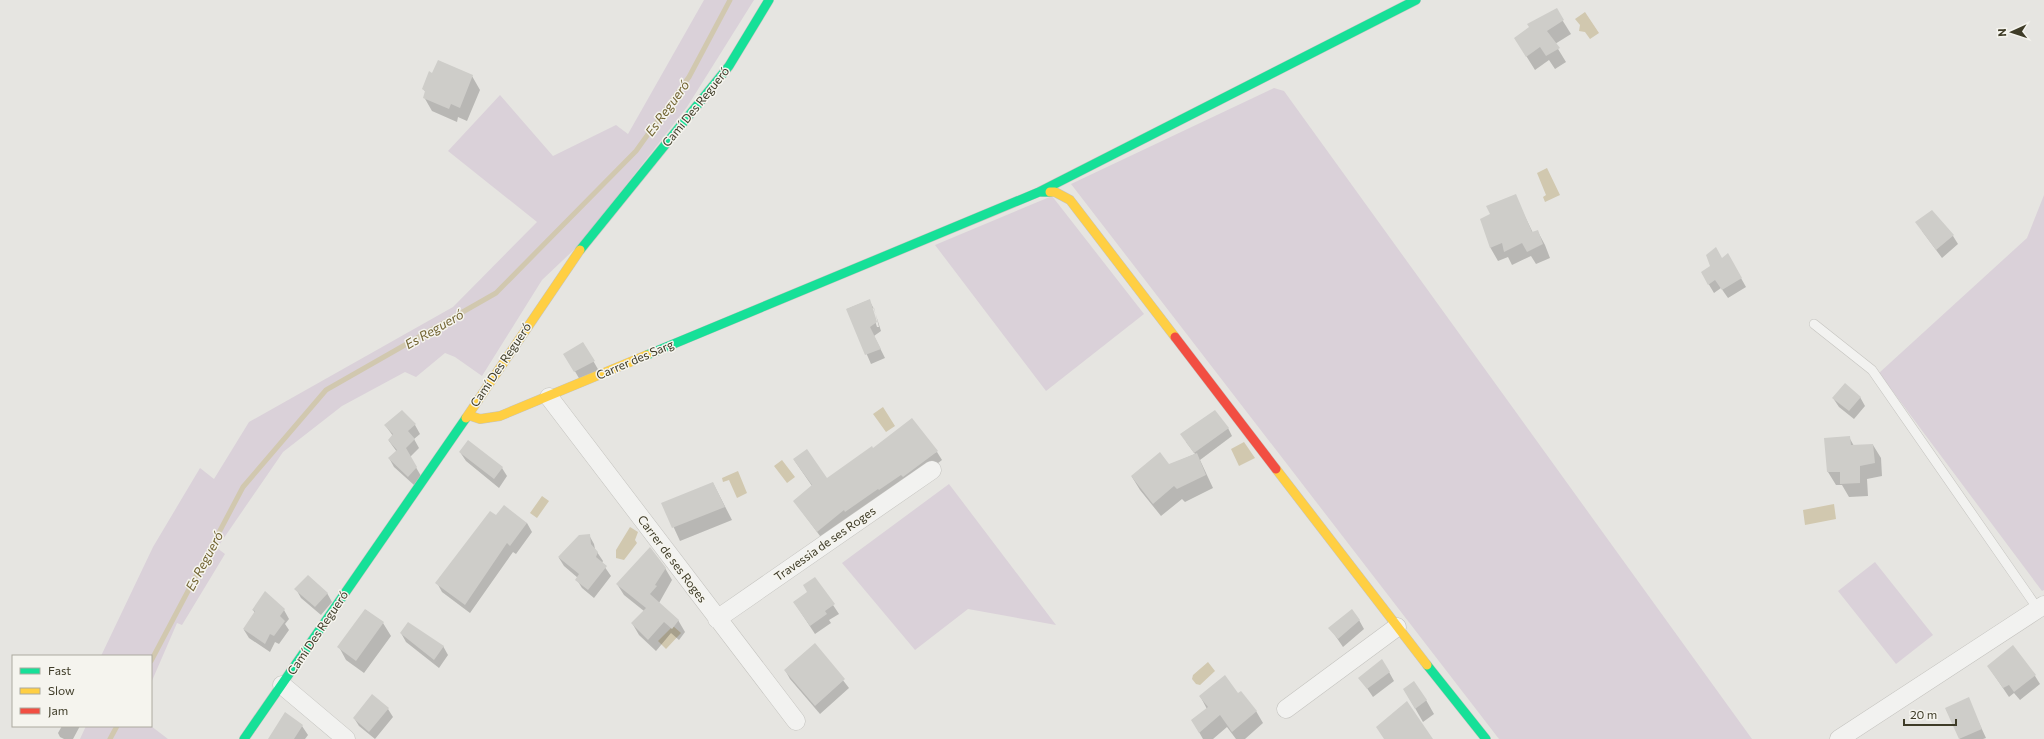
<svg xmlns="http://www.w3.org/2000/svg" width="2044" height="739" viewBox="0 0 2044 739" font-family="Commissioner,sans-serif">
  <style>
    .green { fill: #dad1d9 }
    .water { fill: #d1c8af }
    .shadow { fill: #0003; fill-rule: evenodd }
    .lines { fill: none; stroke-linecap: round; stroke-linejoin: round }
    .stream { stroke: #d1c8af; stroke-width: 5 }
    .building { fill: #cecdc9 }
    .lane-casing { stroke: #c4c3bf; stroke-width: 10 }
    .street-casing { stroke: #c4c3bf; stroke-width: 19 }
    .fast-casing { stroke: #c4c3bf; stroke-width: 10 }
    .slow-casing { stroke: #c4c3bf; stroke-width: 10 }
    .jam-casing { stroke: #c4c3bf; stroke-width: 10 }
    .lane { stroke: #f2f2f0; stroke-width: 9 }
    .street { stroke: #f2f2f0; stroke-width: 18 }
    .fast { stroke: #16e098; stroke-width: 9 }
    .slow { stroke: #ffcf43; stroke-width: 9 }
    .jam { stroke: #f24e42; stroke-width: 9 }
    .labels { text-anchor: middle; stroke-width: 3; stroke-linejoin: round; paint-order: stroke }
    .street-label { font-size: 12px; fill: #3f3c28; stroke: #f5f4ee }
    .water-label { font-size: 13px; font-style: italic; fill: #726432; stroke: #f5f4ee }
  </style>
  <rect width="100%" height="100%" fill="#e6e5e1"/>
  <path class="green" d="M 704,0 L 754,0 L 687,107 L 580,244 L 542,280 L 482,376 L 455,357 L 445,353 L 416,377 L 405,372 L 342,406 L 283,452 L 217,548 L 225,554 L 182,625 L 177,623 L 151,683 L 151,656 L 101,656 L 153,547 L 200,468 L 214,479 L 249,422 L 453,307 L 537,222 L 448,151 L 500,95 L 553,156 L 616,125 L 628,134 Z
    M 1274,88 L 1284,91 L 1752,739 L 1499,739 L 1071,184 Z
    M 2044,195 L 2044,590 L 2042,591 L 1879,373 L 2027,238 Z
    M 1052,196 L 1144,314 L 1046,391 L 935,245 Z
    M 949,484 L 1056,625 L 968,609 L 915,650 L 842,563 Z
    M 1875,562 L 1933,635 L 1896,664 L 1838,591 Z
    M 86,726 L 151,726 L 168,739 L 80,739 Z"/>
  <path class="water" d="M 1585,12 L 1599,33 L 1590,39 L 1585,32 L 1579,31 L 1580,25 L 1575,19 Z
    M 1547,168 L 1560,195 L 1545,202 L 1543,197 L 1546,195 L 1537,173 Z
    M 883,407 L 895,426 L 886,432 L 873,414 Z
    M 1244,442 L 1255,458 L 1239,466 L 1231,449 Z
    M 782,460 L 795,477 L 787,483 L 774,466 Z
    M 738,471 L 747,493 L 737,498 L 729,480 L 723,482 L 722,478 Z
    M 542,496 L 549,501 L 537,518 L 530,513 Z
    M 1834,504 L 1836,519 L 1805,525 L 1803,510 Z
    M 630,527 L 638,532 L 635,540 L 637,543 L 624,560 L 616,558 L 616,550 Z
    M 673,626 L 681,633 L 666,649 L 658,641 Z
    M 1208,662 L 1215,671 L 1200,685 L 1196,684 L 1192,679 L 1193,675 Z"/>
  <path class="shadow" d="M 1556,10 L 1571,34 L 1555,44 L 1566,62 L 1555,69 L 1549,60 L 1535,70 L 1523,51 Z
    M 433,74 L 472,76 L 480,90 L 467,121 L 458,117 L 457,122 L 432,111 L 424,97 L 426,93 L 423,88 Z
    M 1515,196 L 1533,233 L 1538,232 L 1545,245 L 1550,258 L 1536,264 L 1531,256 L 1512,265 L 1508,257 L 1498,261 L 1490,247 L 1491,214 Z
    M 1931,211 L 1953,236 L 1958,244 L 1942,258 L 1922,231 Z
    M 1728,255 L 1746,287 L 1728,298 L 1721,288 L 1714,293 L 1702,273 Z
    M 869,300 L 874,309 L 881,331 L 874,336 L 885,358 L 871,364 L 847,309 ZM 871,308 L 874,308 L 879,327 L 877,327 Z
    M 583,343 L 599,371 L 580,380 L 565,354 Z
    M 1860,397 L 1865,406 L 1854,419 L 1839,407 L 1833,398 Z
    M 385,425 L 415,425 L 420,434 L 414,439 L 419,448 L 410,457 L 421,476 L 414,485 L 394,467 L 389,458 L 397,452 L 389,441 L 393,436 Z
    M 1228,428 L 1232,436 L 1200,460 L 1213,488 L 1185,502 L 1182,499 L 1161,516 L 1140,490 L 1132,477 L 1169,465 L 1195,454 L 1186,442 Z
    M 1849,437 L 1854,446 L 1873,445 L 1881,458 L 1882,476 L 1867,479 L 1868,496 L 1849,497 L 1842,485 L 1836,485 L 1828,472 Z
    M 460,452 L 502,468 L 507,476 L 499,488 L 466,461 Z
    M 937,452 L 942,460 L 908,486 L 823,540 L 794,501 L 812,486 L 794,460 L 827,479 Z
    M 713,483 L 732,520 L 680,541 L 663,504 Z
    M 497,517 L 527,523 L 532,532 L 516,554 L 513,552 L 470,613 L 442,592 L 437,583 Z
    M 589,535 L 594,544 L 595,549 L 603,561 L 602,563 L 611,576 L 594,598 L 582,588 L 577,580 L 578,578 L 564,566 L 559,558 Z
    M 665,568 L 672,580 L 659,603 L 678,620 L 685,632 L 679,640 L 671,633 L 656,651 L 639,635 L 632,623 L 644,611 L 624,595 L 617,584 Z
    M 815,578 L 839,614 L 829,620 L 831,623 L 815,634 L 794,602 L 808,593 Z
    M 296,589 L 327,593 L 332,602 L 321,615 L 301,598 Z
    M 253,610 L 284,610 L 289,619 L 285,624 L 289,630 L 279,644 L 275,642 L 270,652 L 249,638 L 244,630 L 255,613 Z
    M 366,610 L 383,623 L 391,636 L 364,673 L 346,660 L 339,647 Z
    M 1359,620 L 1364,629 L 1343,647 L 1330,628 Z
    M 401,633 L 443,646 L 448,655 L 439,668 L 406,642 Z
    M 815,644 L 849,688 L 820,714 L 790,679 L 785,670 Z
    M 1988,666 L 2035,676 L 2040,684 L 2020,700 L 2014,693 L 2009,697 Z
    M 1389,672 L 1394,681 L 1373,697 L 1360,678 Z
    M 1404,689 L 1426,700 L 1434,714 L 1423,722 Z
    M 1237,694 L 1256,711 L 1263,723 L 1245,739 L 1236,739 L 1227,727 L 1213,739 L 1203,739 L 1192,720 L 1207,709 L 1200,696 Z
    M 1968,699 L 1986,738 L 1983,739 L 1960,739 L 1946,709 Z
    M 388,709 L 393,717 L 375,739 L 359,726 L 354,718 Z
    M 62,726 L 80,726 L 73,739 L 64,739 L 60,737 L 58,733 Z
    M 302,726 L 308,735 L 305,739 L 271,739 Z"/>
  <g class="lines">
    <path class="stream" d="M 151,661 L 243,487 L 326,390 L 496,293 L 636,151 L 689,77 L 730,0
      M 110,739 L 117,726"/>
  </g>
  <path class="building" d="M 1557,8 L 1564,20 L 1547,31 L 1560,48 L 1546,56 L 1540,47 L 1526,57 L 1514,38 L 1529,27 L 1527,24 Z
    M 438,60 L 473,75 L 460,108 L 451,104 L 449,109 L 423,98 L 425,91 L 422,89 L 429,71 L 432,73 Z
    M 1516,194 L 1532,232 L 1538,230 L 1543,244 L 1527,252 L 1522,243 L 1504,252 L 1502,243 L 1490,248 L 1480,219 L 1490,214 L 1486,206 Z
    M 1932,210 L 1954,235 L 1936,250 L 1915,222 Z
    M 1716,247 L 1722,258 L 1728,253 L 1742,278 L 1722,290 L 1715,280 L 1708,285 L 1701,272 L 1710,266 L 1706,255 Z
    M 870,299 L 877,322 L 870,327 L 881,349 L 865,355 L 846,309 Z
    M 583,342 L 595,361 L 574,372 L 563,354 Z
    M 1845,383 L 1861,397 L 1849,411 L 1832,398 Z
    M 402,410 L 416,424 L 408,431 L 415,439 L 406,448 L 417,467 L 408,477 L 388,458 L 397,450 L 388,440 L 393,434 L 384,425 Z
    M 1215,410 L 1229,428 L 1194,453 L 1180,434 Z
    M 912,418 L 938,451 L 903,477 L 901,475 L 879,490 L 878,489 L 845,512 L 844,510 L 817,532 L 793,501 L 812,485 L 793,459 L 807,449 L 827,478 L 872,446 L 873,448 Z
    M 1850,436 L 1851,445 L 1873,444 L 1875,463 L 1860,466 L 1860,483 L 1840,484 L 1840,472 L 1827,472 L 1824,438 Z
    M 468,440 L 503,467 L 494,479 L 459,452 Z
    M 1160,452 L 1169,464 L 1197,453 L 1206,475 L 1177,489 L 1174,486 L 1153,504 L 1131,476 Z
    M 713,482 L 725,507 L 672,528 L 661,503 Z
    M 504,505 L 527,523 L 510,546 L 507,543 L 465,605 L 435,583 L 490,511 L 496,515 Z
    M 590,534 L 591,544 L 598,552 L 596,557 L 607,566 L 588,590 L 575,580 L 579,574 L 558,557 L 579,535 Z
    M 650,547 L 666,568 L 655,585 L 657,586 L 650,594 L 679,620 L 672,629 L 664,622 L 648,640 L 631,623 L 646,608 L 616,584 Z
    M 308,575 L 328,593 L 315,607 L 294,589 Z
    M 815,577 L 835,604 L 825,611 L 827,614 L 810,626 L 793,602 L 807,592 L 803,585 Z
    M 265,591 L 285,609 L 280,616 L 285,621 L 274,636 L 270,634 L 265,644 L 243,629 L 255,611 L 252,610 Z
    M 365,609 L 384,622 L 356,661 L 337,647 Z
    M 1352,609 L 1360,620 L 1338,639 L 1328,628 Z
    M 408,622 L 444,646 L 434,660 L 400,633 Z
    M 815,643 L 845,679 L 815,706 L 784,670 Z
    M 2013,645 L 2036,675 L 2014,692 L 2009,685 L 2003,688 L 1987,666 Z
    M 1382,659 L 1390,672 L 1367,689 L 1358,678 Z
    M 1225,675 L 1238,693 L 1241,691 L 1257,711 L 1232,732 L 1220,715 L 1199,733 L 1191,720 L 1208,707 L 1199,696 Z
    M 1414,681 L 1427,700 L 1415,709 L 1403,689 Z
    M 372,694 L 389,708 L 369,732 L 353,718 Z
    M 1969,697 L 1982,729 L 1959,739 L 1945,708 Z
    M 1407,701 L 1433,739 L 1384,739 L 1376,727 Z
    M 285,712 L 303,725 L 294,739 L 268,739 Z"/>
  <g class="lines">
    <defs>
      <path id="lane" d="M 1814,324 L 1872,370 L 2038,609"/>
      <path id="street" d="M 549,397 L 796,721
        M 717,619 L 932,470
        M 282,685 L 346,739
        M 1286,709 L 1397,627
        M 1839,739 L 2044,605"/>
      <path id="fast" d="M 1039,192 L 1416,0
        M 580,250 L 729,66 L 769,0
        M 647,355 L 1039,192 L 1050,192
        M 1427,665 L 1486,739
        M 244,739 L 466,418"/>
      <path id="slow" d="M 1050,192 L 1055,192 L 1070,200 L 1175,337
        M 468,415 L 480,419 L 500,416 L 647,355
        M 466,418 L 580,250
        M 1276,469 L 1427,665"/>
      <path id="jam" d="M 1175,337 L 1276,469"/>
    </defs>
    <use href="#lane" class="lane-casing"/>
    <use href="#street" class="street-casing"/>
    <use href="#fast" class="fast-casing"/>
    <use href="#slow" class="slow-casing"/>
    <use href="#jam" class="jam-casing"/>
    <use href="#lane" class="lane"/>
    <use href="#street" class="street"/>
    <use href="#fast" class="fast"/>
    <use href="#slow" class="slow"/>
    <use href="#jam" class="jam"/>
  </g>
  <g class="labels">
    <g class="street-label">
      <text transform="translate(696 107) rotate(-51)" y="4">Camí Des Regueró</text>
      <text transform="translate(635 360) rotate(-23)" y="4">Carrer des Sarg</text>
      <text transform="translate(501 365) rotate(-56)" y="4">Camí Des Regueró</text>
      <text transform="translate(825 544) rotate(-35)" y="4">Travessia de ses Roges</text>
      <text transform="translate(672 559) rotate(53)" y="4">Carrer de ses Roges</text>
      <text transform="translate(318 633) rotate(-56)" y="4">Camí Des Regueró</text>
    </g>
    <g class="water-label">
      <text transform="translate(667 108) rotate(-54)" y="5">Es Regueró</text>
      <text transform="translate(434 329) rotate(-30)" y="5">Es Regueró</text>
      <text transform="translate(204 561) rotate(-62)" y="5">Es Regueró</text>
    </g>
  </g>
  <rect x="12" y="655" width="140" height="72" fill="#f5f4ee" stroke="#acaa9f"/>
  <rect x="20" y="668" width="20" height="6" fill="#16e098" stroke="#acaa9f"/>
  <text x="48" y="675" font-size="12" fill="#3f3c28">Fast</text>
  <rect x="20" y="688" width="20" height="6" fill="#ffcf43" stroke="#acaa9f"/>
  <text x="48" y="695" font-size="12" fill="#3f3c28">Slow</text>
  <rect x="20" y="708" width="20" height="6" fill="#f24e42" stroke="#acaa9f"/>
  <text x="48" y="715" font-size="12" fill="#3f3c28">Jam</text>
  <g transform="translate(2012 32) rotate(267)" stroke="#f5f4ee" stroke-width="3" paint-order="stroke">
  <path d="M0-3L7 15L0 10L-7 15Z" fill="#3f3c28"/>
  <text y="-6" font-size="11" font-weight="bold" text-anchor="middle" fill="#3f3c28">N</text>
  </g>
  <path d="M1904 719v6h52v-6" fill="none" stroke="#3f3c28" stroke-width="2"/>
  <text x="1910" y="719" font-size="12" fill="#3f3c28" stroke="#f5f4ee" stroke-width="3" paint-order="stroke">20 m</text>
</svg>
